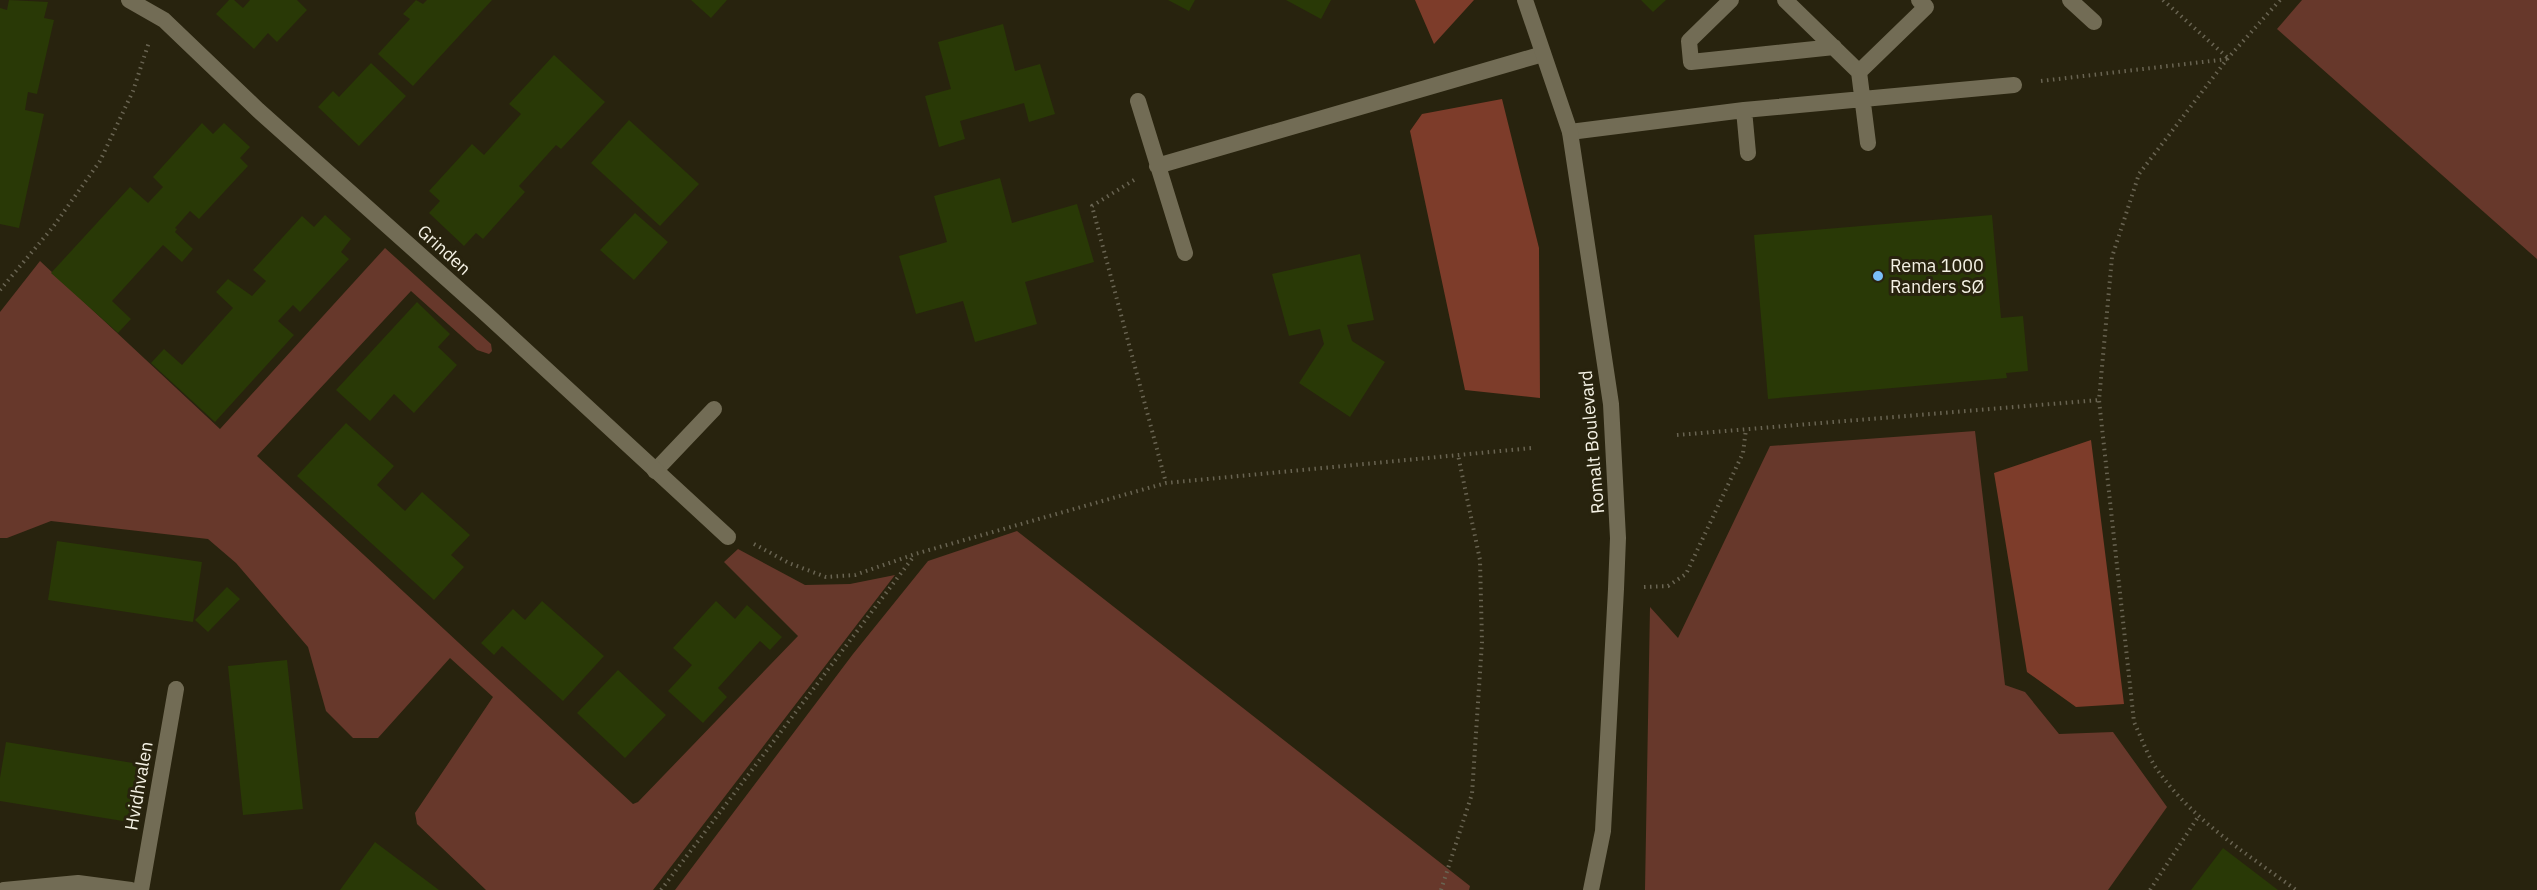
<svg xmlns="http://www.w3.org/2000/svg" width="2537" height="890" viewBox="0 0 2537 890" font-family="'IBM Plex Sans',sans-serif">
  <style>
    .green { fill: #67382b }
    .forest { fill: #7d3c2a }
    .building { fill: #293906 }
    .lines { fill: none; stroke-linecap: round; stroke-linejoin: round }
    .path { stroke: #696452; stroke-width: 4; stroke-dasharray: 1.5 4.5; stroke-linecap: butt }
    .service { stroke: #726c55; stroke-width: 16 }
    .minor { stroke: #726c55; stroke-width: 16 }
    .tertiary { stroke: #726c55; stroke-width: 16 }
    .poi-dot { fill: #7abff8; stroke: #28230e; stroke-width: 2 }
    .labels { text-anchor: middle; stroke-width: 6; stroke-linejoin: round; paint-order: stroke }
    .street-label { font-size: 18px; fill: #f5f2e5; stroke: #28230e }
    .poi-label { font-size: 18px; fill: #f5f2e5; stroke: #28230e; text-anchor: start }
  </style>
  <rect width="100%" height="100%" fill="#28230e"/>
  <path class="green" d="M 2302,0 L 2537,0 L 2537,259 L 2277,29 Z
    M 385,248 L 491,344 L 492,351 L 489,354 L 477,350 L 411,291 L 257,456 L 633,804 L 638,802 L 798,636 L 724,562 L 738,549 L 805,585 L 850,584 L 895,575 L 653,890 L 486,890 L 417,824 L 415,813 L 493,697 L 450,658 L 378,738 L 353,738 L 326,711 L 308,647 L 236,563 L 208,539 L 51,521 L 7,538 L 0,538 L 0,312 L 40,261 L 220,429 Z
    M 1975,431 L 2005,685 L 2025,692 L 2059,734 L 2113,732 L 2167,807 L 2108,890 L 1645,890 L 1650,607 L 1678,638 L 1770,446 Z
    M 1017,531 L 1470,886 L 1469,890 L 675,890 L 853,654 L 928,561 Z"/>
  <path class="forest" d="M 1415,0 L 1474,0 L 1434,44 Z
    M 1502,99 L 1539,248 L 1540,398 L 1465,390 L 1410,131 L 1422,114 Z
    M 2091,440 L 2124,704 L 2076,707 L 2027,672 L 1994,473 Z"/>
  <path class="building" d="M 9,0 L 48,2 L 44,18 L 54,20 L 37,94 L 28,92 L 25,110 L 44,114 L 19,228 L 0,224 L 0,8 L 7,10 Z
    M 229,0 L 234,0 L 243,8 L 250,0 L 297,0 L 307,10 L 277,42 L 268,33 L 254,49 L 216,14 Z
    M 416,0 L 423,4 L 427,0 L 492,0 L 413,86 L 378,54 L 410,19 L 403,14 Z
    M 691,0 L 727,0 L 711,18 Z
    M 1168,0 L 1195,0 L 1189,11 Z
    M 1286,0 L 1331,0 L 1321,19 Z
    M 1641,0 L 1666,0 L 1653,12 Z
    M 1003,24 L 1015,71 L 1040,64 L 1055,114 L 1029,122 L 1024,103 L 960,121 L 965,139 L 939,147 L 925,96 L 951,89 L 938,42 Z
    M 554,55 L 605,102 L 561,149 L 556,145 L 519,186 L 525,192 L 483,239 L 476,233 L 464,246 L 429,213 L 440,201 L 429,191 L 472,144 L 484,155 L 521,114 L 509,104 Z
    M 371,63 L 406,96 L 359,146 L 318,107 L 333,91 L 339,97 Z
    M 629,120 L 699,184 L 660,226 L 591,163 Z
    M 202,123 L 213,134 L 224,123 L 250,147 L 240,158 L 248,166 L 199,219 L 190,211 L 175,228 L 177,229 L 175,232 L 193,249 L 182,262 L 163,245 L 112,301 L 131,319 L 118,333 L 51,273 L 130,187 L 148,203 L 163,187 L 153,177 Z
    M 1000,178 L 1012,223 L 1077,204 L 1094,262 L 1025,282 L 1037,324 L 975,342 L 963,301 L 916,314 L 899,256 L 947,242 L 934,196 Z
    M 635,213 L 668,242 L 634,280 L 600,250 Z
    M 325,215 L 351,239 L 341,252 L 349,259 L 300,312 L 293,305 L 278,321 L 294,335 L 215,422 L 151,363 L 164,349 L 182,365 L 233,308 L 216,292 L 228,279 L 252,296 L 266,281 L 253,270 L 302,216 L 314,227 Z
    M 1992,215 L 2001,318 L 2023,316 L 2028,371 L 2006,373 L 2007,378 L 1768,399 L 1754,235 Z
    M 1360,254 L 1374,320 L 1347,325 L 1352,341 L 1385,362 L 1350,417 L 1299,383 L 1324,344 L 1320,329 L 1289,336 L 1272,274 Z
    M 417,302 L 450,334 L 438,347 L 457,365 L 414,413 L 394,394 L 370,421 L 336,390 Z
    M 346,423 L 394,466 L 377,485 L 405,511 L 422,492 L 470,535 L 451,555 L 464,567 L 434,600 L 297,476 Z
    M 57,541 L 202,562 L 193,622 L 48,600 Z
    M 227,587 L 240,599 L 208,632 L 195,620 Z
    M 542,601 L 604,656 L 563,701 L 502,646 L 494,655 L 481,643 L 513,609 L 525,620 Z
    M 716,601 L 735,619 L 747,605 L 782,637 L 770,650 L 760,641 L 718,688 L 727,697 L 703,723 L 668,691 L 692,665 L 673,648 Z
    M 287,660 L 303,809 L 243,815 L 228,666 Z
    M 618,670 L 666,715 L 625,758 L 577,713 Z
    M 6,742 L 139,764 L 129,822 L 0,801 L 0,778 Z
    M 375,842 L 439,890 L 340,890 Z
    M 2223,848 L 2278,890 L 2191,890 Z"/>
  <g class="lines">
    <path class="path" d="M 2163,0 L 2228,58
      M 2280,0 L 2228,58 L 2139,174 L 2112,257 L 2099,400 L 2134,722 C 2141,737 2147,754 2156,768 C 2192,820 2246,853 2296,890
      M 2041,81 L 2228,59
      M 1134,180 L 1092,206 L 1166,483
      M 0,290 L 53,227 L 100,161 L 133,91 L 149,42
      M 1677,435 L 2099,400
      M 754,544 L 789,563 L 826,577 L 855,575 L 915,554 L 1166,483 L 1532,448
      M 1644,587 L 1668,586 L 1686,574 L 1743,453 L 1746,429
      M 661,890 L 914,556
      M 1441,890 L 1472,794 L 1482,642 L 1480,560 L 1458,455
      M 2150,890 L 2198,817"/>
    <path class="service" d="M 1731,0 L 1689,41 L 1691,62 L 1834,47
      M 1785,0 L 1859,72 L 1868,143
      M 2070,0 L 2094,22
      M 1859,72 L 1926,7 L 1919,0
      M 1138,101 L 1185,253
      M 1744,110 L 1748,153
      M 1570,132 L 1744,110 L 2014,85
      M 1157,166 L 1543,54
      M 655,471 L 714,409"/>
    <path class="minor" d="M 129,0 L 164,20 L 258,110 L 484,312 L 728,537
      M 4,890 L 78,883 L 131,890
      M 141,890 L 176,689"/>
    <path class="tertiary" d="M 1525,0 L 1570,132 L 1611,404 L 1618,538 L 1616,589 L 1603,831 L 1591,890"/>
  </g>
  <circle class="poi-dot" cx="1878" cy="276" r="6"/>
  <g class="labels">
    <g class="street-label">
      <text transform="translate(444 250) rotate(42)" y="6">Grinden</text>
      <text transform="translate(1592 442) rotate(-95)" y="6">Romalt Boulevard</text>
      <text transform="translate(139 786) rotate(-80)" y="6">Hvidhvalen</text>
    </g>
    <g class="poi-label">
      <text x="1890" y="272">Rema 1000<tspan x="1890" dy="21">Randers SØ</tspan></text>
    </g>
  </g>
</svg>
